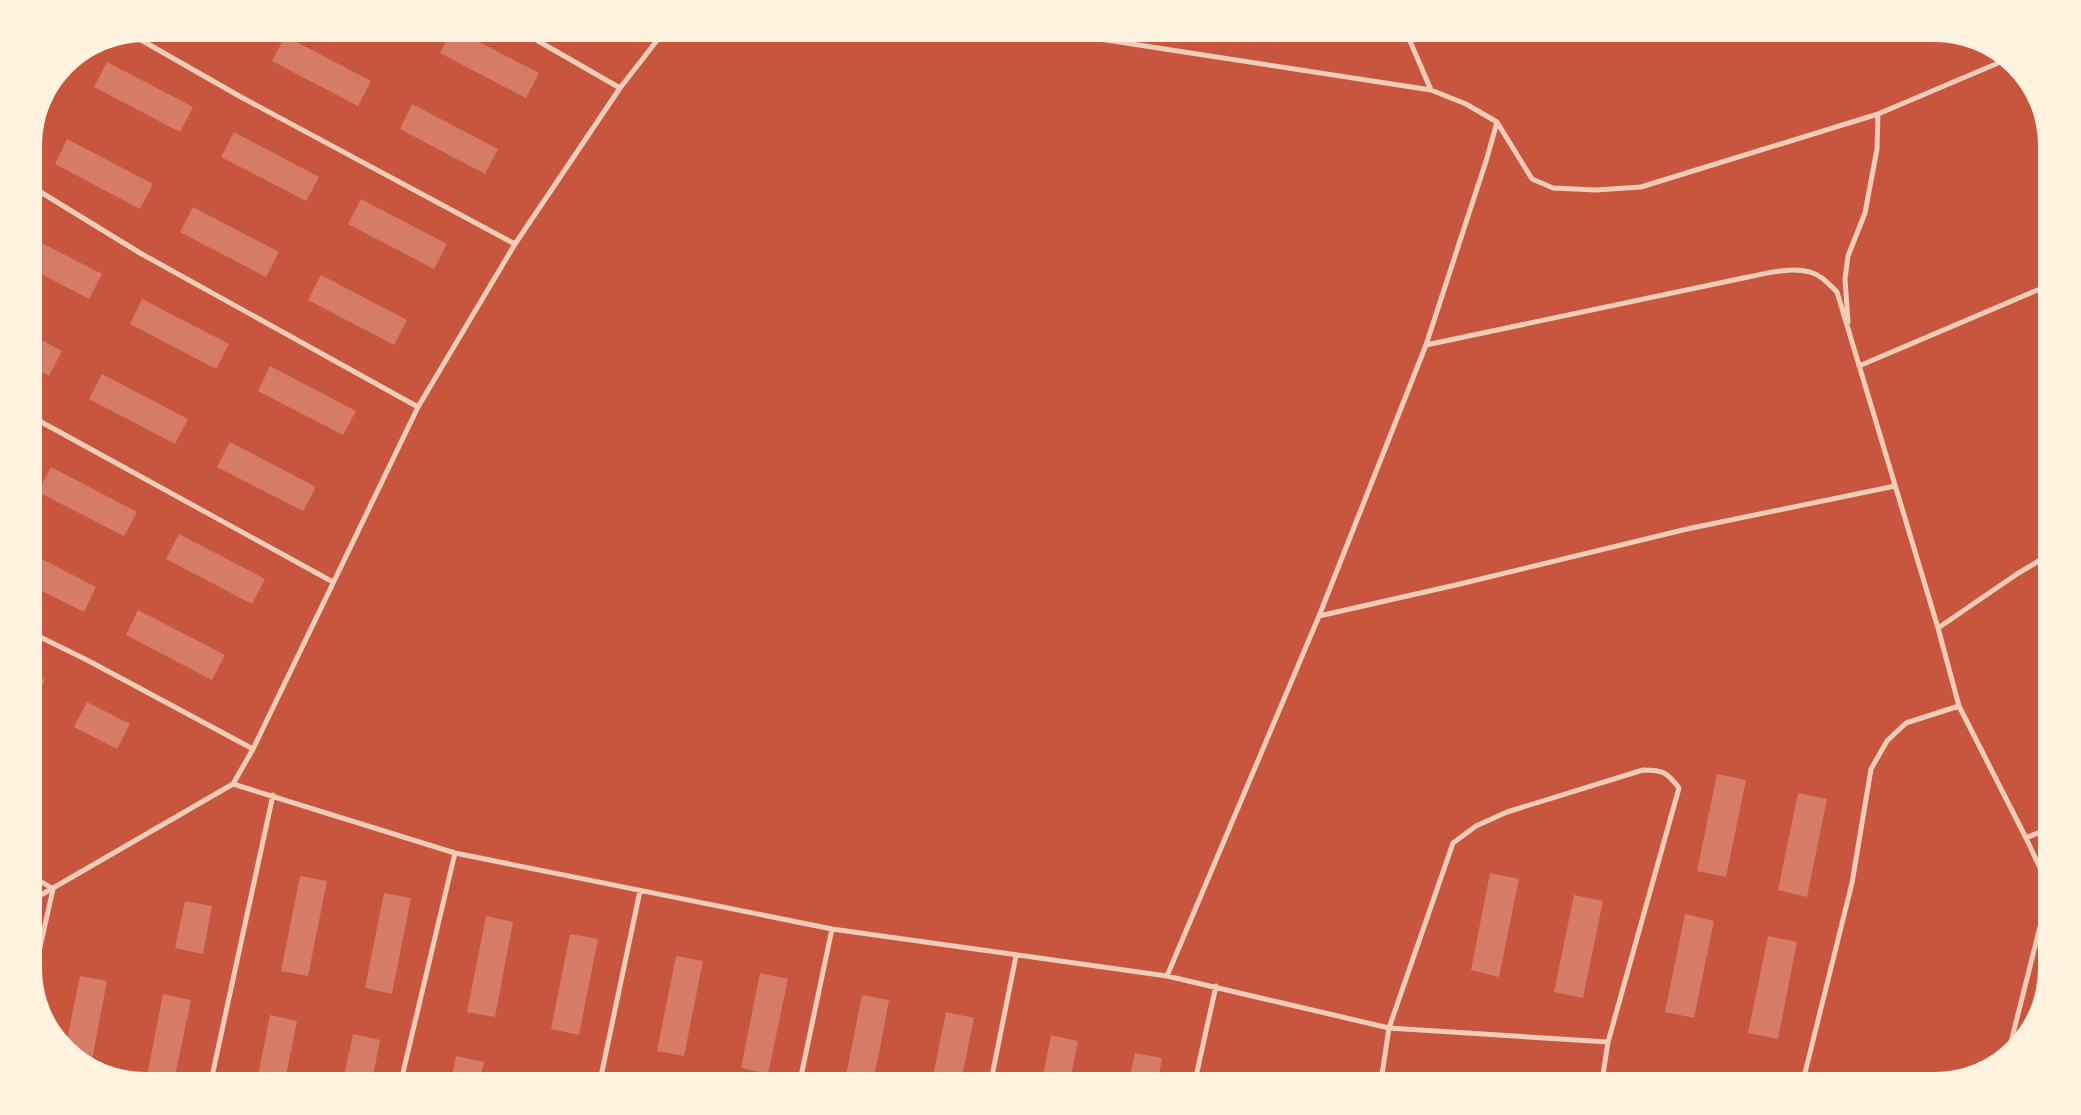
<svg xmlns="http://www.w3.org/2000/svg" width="2081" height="1115" viewBox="0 0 2081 1115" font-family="Barlow,sans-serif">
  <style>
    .building { fill: #d67c66 }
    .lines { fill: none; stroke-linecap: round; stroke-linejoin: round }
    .minor { stroke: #f1ccb7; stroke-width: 5 }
  </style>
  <rect width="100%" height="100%" fill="#c8553d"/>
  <path class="building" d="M 450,34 L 464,34 L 539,73 L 526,98 L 440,53 Z
    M 285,36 L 371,81 L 358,106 L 272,61 Z
    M 107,62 L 193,107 L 180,132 L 94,87 Z
    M 412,104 L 498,149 L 485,174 L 400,129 Z
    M 234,132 L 319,177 L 306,201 L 221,157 Z
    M 67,139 L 153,184 L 140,209 L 55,164 Z
    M 361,199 L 447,244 L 434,269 L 348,224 Z
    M 193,207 L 279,252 L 266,277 L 180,232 Z
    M 34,239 L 102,274 L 89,299 L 34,270 Z
    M 321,275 L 407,320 L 394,345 L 308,300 Z
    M 142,299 L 229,344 L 216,369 L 130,324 Z
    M 34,336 L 62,351 L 49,376 L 34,368 Z
    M 270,366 L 356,411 L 343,435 L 258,391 Z
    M 102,374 L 188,419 L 175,444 L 89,399 Z
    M 230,442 L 316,487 L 303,511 L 217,467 Z
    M 51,467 L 137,512 L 124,536 L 38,492 Z
    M 179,534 L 265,579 L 252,604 L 166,559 Z
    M 34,555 L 96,587 L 84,612 L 34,587 Z
    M 138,610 L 225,655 L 212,680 L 126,635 Z
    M 34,674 L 45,680 L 34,701 Z
    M 87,702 L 130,724 L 117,749 L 74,727 Z
    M 1717,774 L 1746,780 L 1726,877 L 1697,871 Z
    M 1798,793 L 1827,799 L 1807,897 L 1778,890 Z
    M 1490,873 L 1519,879 L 1499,977 L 1471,970 Z
    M 300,876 L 327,881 L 308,976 L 281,971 Z
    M 384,893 L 411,898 L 392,994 L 365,988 Z
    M 1574,895 L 1603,901 L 1583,998 L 1554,992 Z
    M 185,901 L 212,906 L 203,954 L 175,948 Z
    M 1685,914 L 1714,921 L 1694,1018 L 1665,1012 Z
    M 486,916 L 513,922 L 495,1017 L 467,1012 Z
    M 570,934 L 598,939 L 579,1035 L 551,1029 Z
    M 1768,936 L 1797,942 L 1778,1039 L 1748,1033 Z
    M 676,956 L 703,961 L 684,1056 L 657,1051 Z
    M 760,973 L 788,979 L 768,1074 L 741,1068 Z
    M 80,976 L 107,981 L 91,1065 L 66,1044 Z
    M 163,994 L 191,1000 L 174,1081 L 146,1081 Z
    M 862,995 L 889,1000 L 880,1048 L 873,1081 L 845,1081 Z
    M 946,1012 L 974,1018 L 961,1081 L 932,1081 Z
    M 270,1015 L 297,1021 L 285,1081 L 257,1081 Z
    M 353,1034 L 380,1040 L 372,1081 L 343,1081 Z
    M 1051,1035 L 1078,1041 L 1070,1081 L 1042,1081 Z
    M 1135,1053 L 1162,1058 L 1158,1081 L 1129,1081 Z
    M 456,1056 L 484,1062 L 480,1081 L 451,1081 Z
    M 539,1075 L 566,1080 L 566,1081 L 538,1081 Z"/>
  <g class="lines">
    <path class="minor" d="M 526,34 L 620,88
      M 1067,34 L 1431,90 L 1466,104 L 1497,122 L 1532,179 L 1553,188 L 1596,190 L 1641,187 L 1878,114 L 2003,61
      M 1407,34 L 1431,90
      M 134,36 L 241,97 L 515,244
      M 34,188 L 140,253 L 418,407
      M 1848,322 L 1845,279 L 1848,256 L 1865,213 L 1877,149 L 1878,114
      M 1426,345 L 1748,277 C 1770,273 1802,263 1822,278 C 1827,282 1832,287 1837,292 L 1938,628 L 1959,706 L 2026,838 L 2047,883
      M 1859,366 L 2047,286
      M 34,418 L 333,582
      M 1319,616 L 1460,584 L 1687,529 L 1895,486
      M 1938,628 L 2017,574 L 2047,556
      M 34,634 L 87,660 L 253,749
      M 233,784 L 455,853 L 832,929 L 1167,976 L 1389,1028 L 1608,1042
      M 2026,838 L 2047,829
      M 34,877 L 53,889 L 34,974
      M 34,899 L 233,784 L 253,749 L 418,407 L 515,244 L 620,88 L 662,34
      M 1167,976 L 1319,616 L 1426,345 L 1487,158 L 1497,122
      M 2010,1046 L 2047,899
      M 211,1081 L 273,795
      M 401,1081 L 455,853
      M 600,1081 L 640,891
      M 800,1081 L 832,929
      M 991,1081 L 1016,956
      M 1195,1081 L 1216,986
      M 1381,1081 L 1389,1028 L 1453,843 L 1476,826 L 1507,812 L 1643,770 C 1663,770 1667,772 1679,788 L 1608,1042 L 1602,1081
      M 1803,1081 L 1852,883 L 1871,769 L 1887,741 L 1906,723 L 1959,706"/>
  </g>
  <path d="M0 0H2081V1115H0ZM145 42H1935A103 103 0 0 1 2038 145V969A103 103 0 0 1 1935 1072H145A103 103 0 0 1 42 969V145A103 103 0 0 1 145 42Z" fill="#fff3e0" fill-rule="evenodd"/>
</svg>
